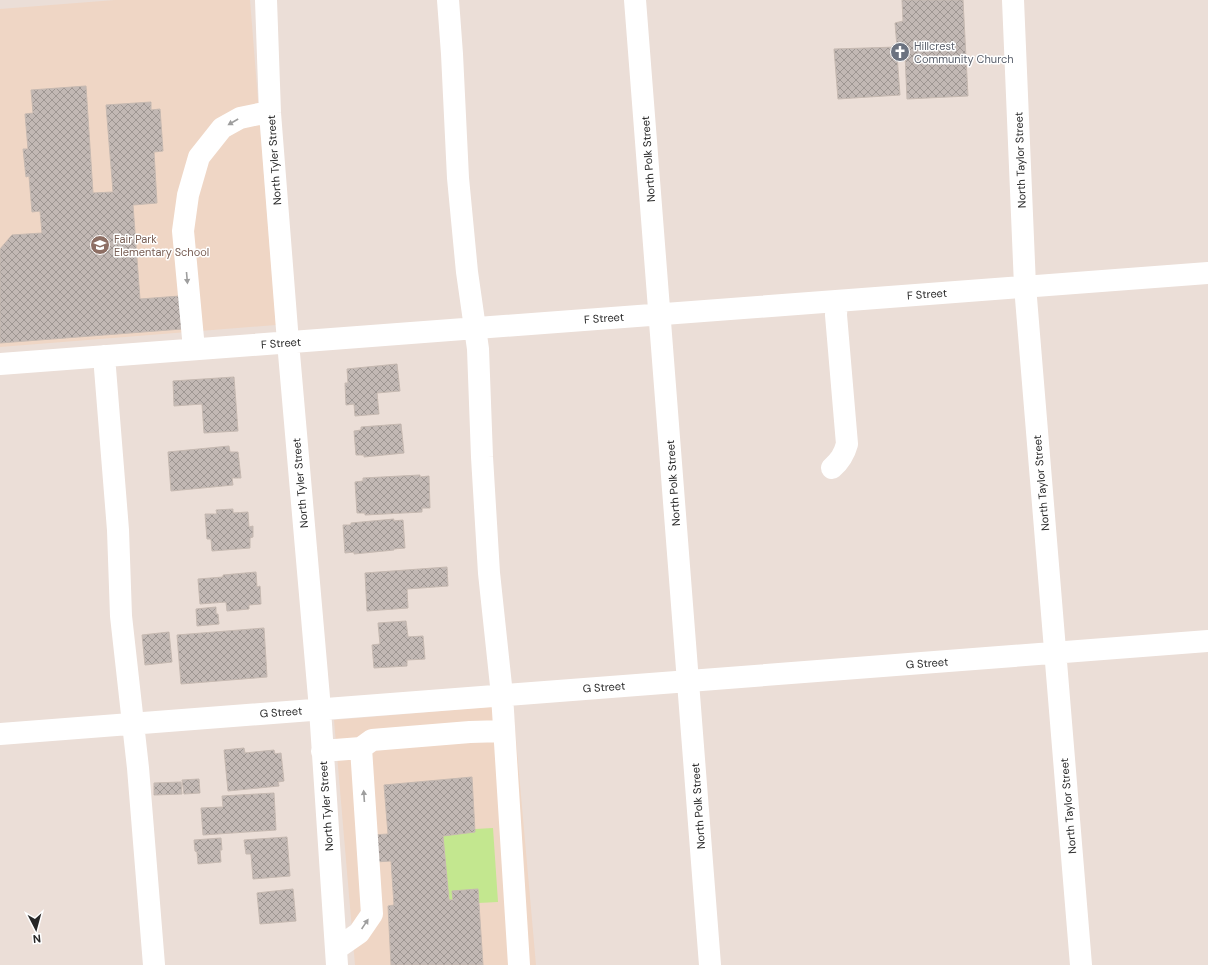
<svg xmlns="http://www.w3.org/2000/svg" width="1208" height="965" viewBox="0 0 1208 965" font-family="'DM Sans',sans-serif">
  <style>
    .education { fill: #efd6c5 }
    .park { fill: #c3e78f }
    .building { fill: url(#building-cross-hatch); stroke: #c6b9b1 }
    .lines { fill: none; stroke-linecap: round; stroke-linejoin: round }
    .minor { stroke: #fff; stroke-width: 22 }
    .oneway { fill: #9e9e9e }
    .labels { text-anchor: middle; stroke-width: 3; stroke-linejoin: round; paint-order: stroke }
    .worship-label { font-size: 11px; fill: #5b616d; stroke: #fff; text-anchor: start }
    .street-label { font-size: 11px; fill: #272727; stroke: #fff }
    .education-label { font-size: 11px; fill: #785e54; stroke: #fff; text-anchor: start }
  </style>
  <defs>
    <pattern id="building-cross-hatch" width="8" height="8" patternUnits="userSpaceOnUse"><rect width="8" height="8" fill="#c2b8b4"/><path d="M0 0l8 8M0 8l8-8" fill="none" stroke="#9e9692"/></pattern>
  </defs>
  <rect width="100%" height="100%" fill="#ebded7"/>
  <path class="education" d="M 115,0 L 250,0 L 276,325 L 0,347 L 0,9 Z
    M 513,705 L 536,965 L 355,965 L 334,720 Z"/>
  <path class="park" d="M 493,828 L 498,902 L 478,903 L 453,891 L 453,900 L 449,900 L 443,836 L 475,832 L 475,829 Z"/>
  <path class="building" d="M 902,0 L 963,0 L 968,96 L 907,99 L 905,54 L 897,55 L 900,95 L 838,99 L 834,49 L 897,47 L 895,23 L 903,21 Z
    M 86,86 L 93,193 L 113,192 L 106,105 L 151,102 L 151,110 L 160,109 L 163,151 L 154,152 L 157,203 L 133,205 L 140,299 L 180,296 L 182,329 L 0,343 L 0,249 L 12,235 L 42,233 L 40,211 L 32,212 L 29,176 L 26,177 L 23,149 L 28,149 L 25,114 L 33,113 L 31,90 Z
    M 397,364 L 400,391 L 377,393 L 379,414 L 355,416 L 354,404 L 346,405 L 345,383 L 348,383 L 347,369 Z
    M 234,377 L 238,431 L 204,433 L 202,404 L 174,406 L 173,381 Z
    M 401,424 L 404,453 L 364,457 L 364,455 L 356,455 L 354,431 L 361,430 L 361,427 Z
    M 229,446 L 230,452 L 238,452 L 241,478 L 232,478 L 233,485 L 171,491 L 168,452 Z
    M 420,475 L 420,477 L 429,476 L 430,508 L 422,508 L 422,512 L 365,515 L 365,513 L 357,513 L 355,482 L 363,481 L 363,478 Z
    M 233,509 L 233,513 L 248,512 L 249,527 L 253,526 L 253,537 L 250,538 L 250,548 L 212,551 L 211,539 L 207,539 L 205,514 L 217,514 L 216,510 Z
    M 394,519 L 393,521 L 403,520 L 405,548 L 394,549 L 394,550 L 354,554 L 354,552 L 345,553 L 343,525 L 351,525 L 351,523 Z
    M 447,567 L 448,586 L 407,589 L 408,608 L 367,611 L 365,573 Z
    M 256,572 L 257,587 L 260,586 L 261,604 L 249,605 L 249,609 L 227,611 L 226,602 L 200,604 L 198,579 L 223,577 L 223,575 Z
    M 216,607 L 216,614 L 218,614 L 219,624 L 197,626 L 196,609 Z
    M 406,621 L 408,637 L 423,636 L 425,659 L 407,660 L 407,666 L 374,668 L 372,645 L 380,644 L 378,623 Z
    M 264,628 L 267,677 L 181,684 L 177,635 Z
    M 169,632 L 172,662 L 145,665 L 142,635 Z
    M 244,748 L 245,753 L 274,750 L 275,754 L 281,753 L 284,781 L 278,782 L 279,786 L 228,791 L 224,750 Z
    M 472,777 L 475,832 L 443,836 L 449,900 L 453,900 L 452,891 L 478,889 L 483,965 L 391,965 L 388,906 L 394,905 L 391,861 L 375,862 L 373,835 L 388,834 L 384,785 Z
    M 199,779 L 200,793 L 184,794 L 182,780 Z
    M 181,782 L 182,794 L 154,795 L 154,783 Z
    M 274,793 L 276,830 L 203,835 L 201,808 L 223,807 L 222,796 Z
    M 287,837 L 290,876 L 253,879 L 251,854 L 246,854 L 244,840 Z
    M 221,838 L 222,850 L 220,850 L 221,862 L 198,864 L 197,852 L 195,851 L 194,840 Z
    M 293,889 L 296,921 L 260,924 L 257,893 Z"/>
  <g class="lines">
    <path class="minor" d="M 266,0 L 270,113 L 288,342 L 320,709 L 337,965
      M 448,0 L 452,54 L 458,178 L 467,272 L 478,349 L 482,457 L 489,573 L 502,695 L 519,965
      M 635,0 L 710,965
      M 1013,0 L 1025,286 L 1081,965
      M 194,349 L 183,231 L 188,195 L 199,157 L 222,128 L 240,118 L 259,114 L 270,113
      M 104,356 L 118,530 L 121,616 L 138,768 L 154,965
      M 0,364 L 1208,273
      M 832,468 C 840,461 844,455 847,444 L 836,315 L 837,301
      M 0,734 L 1208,641
      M 322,751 L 361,748 L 372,740 L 470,732 L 504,731
      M 336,949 L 359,933 L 372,914 L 361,748"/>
  </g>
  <defs><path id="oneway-solid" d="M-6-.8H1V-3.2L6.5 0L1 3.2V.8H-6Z"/></defs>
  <g class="oneway">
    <use href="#oneway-solid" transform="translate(233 122) rotate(150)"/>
    <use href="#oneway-solid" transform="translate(187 278) rotate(85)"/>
    <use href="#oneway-solid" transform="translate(364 796) rotate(-94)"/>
    <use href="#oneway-solid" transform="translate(365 924) rotate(-56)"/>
  </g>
  <defs>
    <symbol id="church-disc" viewBox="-11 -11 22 22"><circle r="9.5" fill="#6b7280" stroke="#fff"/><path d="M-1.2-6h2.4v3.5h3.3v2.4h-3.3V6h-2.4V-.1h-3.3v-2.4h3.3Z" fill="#fff"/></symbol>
    <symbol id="school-disc" viewBox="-11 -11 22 22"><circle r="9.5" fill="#8d6e63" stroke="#fff"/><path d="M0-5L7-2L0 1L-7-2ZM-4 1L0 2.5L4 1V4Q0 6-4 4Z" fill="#fff"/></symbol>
  </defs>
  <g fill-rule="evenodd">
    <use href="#church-disc" x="889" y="41" width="22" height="22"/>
    <use href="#school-disc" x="89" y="234" width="22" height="22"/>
  </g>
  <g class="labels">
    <g class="worship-label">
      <text x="914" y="50">Hillcrest<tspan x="914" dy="13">Community Church</tspan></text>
    </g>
    <g class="street-label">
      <text transform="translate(648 159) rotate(-94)" y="4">North Polk Street</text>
      <text transform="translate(274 160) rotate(-94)" y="4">North Tyler Street</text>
      <text transform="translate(1020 160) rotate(-92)" y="4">North Taylor Street</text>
      <text transform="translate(927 294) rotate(-4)" y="4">F Street</text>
      <text transform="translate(604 318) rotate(-4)" y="4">F Street</text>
      <text transform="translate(281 343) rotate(-4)" y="4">F Street</text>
      <text transform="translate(300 483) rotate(-95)" y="4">North Tyler Street</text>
      <text transform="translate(673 483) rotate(-94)" y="4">North Polk Street</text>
      <text transform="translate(1041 483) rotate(-95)" y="4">North Taylor Street</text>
      <text transform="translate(927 663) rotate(-4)" y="4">G Street</text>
      <text transform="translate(604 687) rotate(-4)" y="4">G Street</text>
      <text transform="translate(281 712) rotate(-4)" y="4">G Street</text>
      <text transform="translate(326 806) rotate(-94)" y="4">North Tyler Street</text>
      <text transform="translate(698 806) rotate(-94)" y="4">North Polk Street</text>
      <text transform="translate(1068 806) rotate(-95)" y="4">North Taylor Street</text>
    </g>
    <g class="education-label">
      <text x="114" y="243">Fair Park<tspan x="114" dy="13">Elementary School</tspan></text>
    </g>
  </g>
  <g transform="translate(36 929) rotate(174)" stroke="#ffffff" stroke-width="3" paint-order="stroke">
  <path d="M0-3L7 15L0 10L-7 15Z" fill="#272727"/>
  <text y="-6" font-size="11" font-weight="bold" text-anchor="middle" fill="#272727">N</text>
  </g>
</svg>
